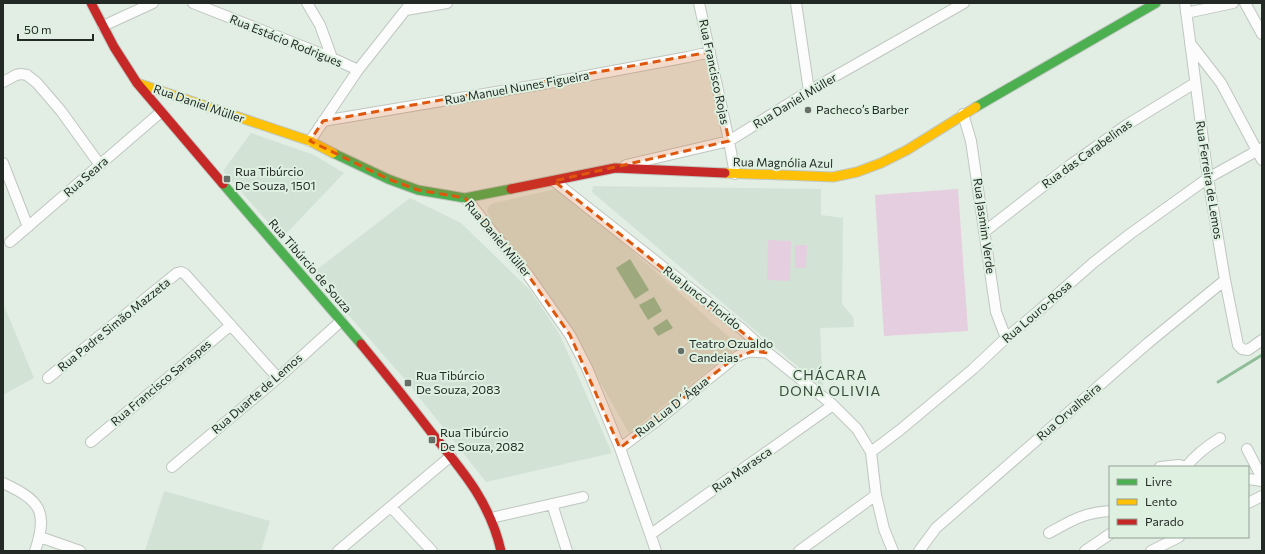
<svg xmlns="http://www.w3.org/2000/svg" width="1265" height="554" viewBox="0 0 1265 554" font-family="Commissioner,sans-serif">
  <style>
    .built { fill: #d2e3d5 }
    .green { fill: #e5cedf }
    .water { fill: #8ebd98 }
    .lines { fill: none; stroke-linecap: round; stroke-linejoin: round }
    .stream { stroke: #8ebd98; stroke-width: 3 }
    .street-casing { stroke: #bfc7c0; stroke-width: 12 }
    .fast-casing { stroke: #bfc7c0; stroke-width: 11 }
    .slow-casing { stroke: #bfc7c0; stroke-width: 11 }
    .jam-casing { stroke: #bfc7c0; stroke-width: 11 }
    .street { stroke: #fbfcfb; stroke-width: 10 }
    .fast { stroke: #4caf50; stroke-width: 9 }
    .slow { stroke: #ffc107; stroke-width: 9 }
    .jam { stroke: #c62828; stroke-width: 9 }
    .marked { fill: #de570d; fill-opacity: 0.2; stroke: #de570d; stroke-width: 3; stroke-dasharray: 8 5; stroke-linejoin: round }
    .poi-dot { fill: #666e67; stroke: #def1e1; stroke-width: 1.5 }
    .labels { text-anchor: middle; stroke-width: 4; stroke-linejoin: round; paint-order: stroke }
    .street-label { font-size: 12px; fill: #232924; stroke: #def1e1 }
    .poi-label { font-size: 12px; fill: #232924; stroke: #def1e1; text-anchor: start }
    .quarter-label { font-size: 14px; letter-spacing: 1px; fill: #3b4a3d; stroke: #def1e1 }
  </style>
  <rect width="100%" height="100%" fill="#e2ede4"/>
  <path class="built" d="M 251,133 L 314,155 L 344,173 L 282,238 L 223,171 Z
    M 593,186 L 821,189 L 821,215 L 843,218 L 842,304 L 853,317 L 854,327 L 820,328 L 823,388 L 592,192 Z
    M 556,189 L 603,225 L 739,346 L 629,433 L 569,328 L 531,271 L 496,228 L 490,218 L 487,211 L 489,206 L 494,203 Z
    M 410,198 L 461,223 L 530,290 L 559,333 L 612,453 L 486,482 L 408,383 L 338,303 L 311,274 Z
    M 3,303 L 34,378 L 3,395 Z
    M 164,491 L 270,521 L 261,551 L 145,551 Z"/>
  <path class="green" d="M 958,189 L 968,331 L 884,336 L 875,195 Z
    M 768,240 L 791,241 L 790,281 L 767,280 Z
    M 795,245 L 807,245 L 806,268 L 795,268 Z"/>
  <path class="water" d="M 630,259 L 649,290 L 635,299 L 616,268 Z
    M 654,297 L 662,311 L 648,320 L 639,305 Z
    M 667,319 L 673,328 L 658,336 L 653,328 Z"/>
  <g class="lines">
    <path class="stream" d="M 1218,382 L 1262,355"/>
    <defs>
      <path id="street" d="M 193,3 L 332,58 L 358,70
        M 307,3 L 320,25 L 332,58
        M 699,3 L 729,141 L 735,174
        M 796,3 L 809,91
        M 1185,3 L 1208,178 L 1225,280 L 1238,345 L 1242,349 L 1248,350 L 1262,340
        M 1245,3 L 1262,34
        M 406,10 L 447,3
        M 1186,13 L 1233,3
        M 103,26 L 153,3
        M 1190,43 L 1221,83 L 1262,160
        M 3,82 L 16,75 L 21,74 L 27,75 L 37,83 L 61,111 L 100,165
        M 963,114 L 971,141 L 996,312 L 1006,338
        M 323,121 L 543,84 L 688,57 L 710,52
        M 310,141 L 358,70 L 411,3
        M 3,163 L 28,227
        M 626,165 L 729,141 L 809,91 L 964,3
        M 554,181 L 743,330 L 768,353 L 833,405 L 857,429 L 871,452 L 876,495 L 884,529 L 893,551
        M 465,198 L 473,207 L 494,234 L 528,275 L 570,335 L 587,368 L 620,448 L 656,551
        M 984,232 L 1069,166 L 1128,124 L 1195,83
        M 10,242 L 161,112
        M 48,378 L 177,273 L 181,272 L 185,274 L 278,378
        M 91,442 L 231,325
        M 620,448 L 654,423 L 733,359 C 747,350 753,351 768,353
        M 1247,449 L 1262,478
        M 871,452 L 900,430 L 973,369 L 1006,338 L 1035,314 L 1093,263 L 1130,234 L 1208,178 L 1262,148
        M 172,467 L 278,378 L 341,321
        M 1160,467 L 1179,465 L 1186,467
        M 1186,467 C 1196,454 1207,446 1220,438
        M 1248,479 L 1262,481
        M 3,483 C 39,500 49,510 35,551
        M 1248,503 L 1262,496
        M 552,504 L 567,551
        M 391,507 L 432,551
        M 491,518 L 583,497
        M 1049,533 C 1072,520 1083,513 1110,511
        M 651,534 L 833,405
        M 40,537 L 80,551
        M 338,551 L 451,456
        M 799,551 L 876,495
        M 919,551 L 936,528 L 1148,343 L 1225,280
        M 1085,551 L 1110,534
        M 1151,551 L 1179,537"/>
      <path id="fast" d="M 976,107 L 1156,3
        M 333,153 L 388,179 L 418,190 L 465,198 L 511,189
        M 223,184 L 361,344"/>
      <path id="slow" d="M 137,83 L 310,141 L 333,153
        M 725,173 L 833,177 L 857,172 L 881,163 L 907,150 L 976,107"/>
      <path id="jam" d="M 91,3 L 114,47 L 137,83 L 223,184
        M 511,189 L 615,168 L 725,173
        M 361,344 C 385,373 408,402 431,432 C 462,470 490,502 501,551"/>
    </defs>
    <use href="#street" class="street-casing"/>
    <use href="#fast" class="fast-casing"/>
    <use href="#slow" class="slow-casing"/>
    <use href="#jam" class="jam-casing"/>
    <use href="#street" class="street"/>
    <use href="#fast" class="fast"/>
    <use href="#slow" class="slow"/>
    <use href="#jam" class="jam"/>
  </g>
  <path class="marked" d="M 710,52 L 729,141 L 554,181 L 768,353 L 753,351 L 733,359 L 620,448 L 570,335 L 528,275 L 465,198 L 418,190 L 388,179 L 310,141 L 323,121 Z"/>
  <g class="poi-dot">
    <circle cx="808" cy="110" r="4"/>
    <rect x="223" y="175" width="8" height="8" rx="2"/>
    <circle cx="681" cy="351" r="4"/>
    <rect x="404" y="379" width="8" height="8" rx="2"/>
    <rect x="428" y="436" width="8" height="8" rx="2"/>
  </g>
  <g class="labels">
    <g class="street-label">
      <text transform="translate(286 41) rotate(22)" y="4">Rua Estácio Rodrigues</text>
      <text transform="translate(714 72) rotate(78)" y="4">Rua Francisco Rojas</text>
      <text transform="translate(517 88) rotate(-10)" y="4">Rua Manuel Nunes Figueira</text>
      <text transform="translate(795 101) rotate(-31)" y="4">Rua Daniel Müller</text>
      <text transform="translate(199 104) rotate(19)" y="4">Rua Daniel Müller</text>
      <text transform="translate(1087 154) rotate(-36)" y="4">Rua das Carabelinas</text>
      <text transform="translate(783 163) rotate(1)" y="4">Rua Magnólia Azul</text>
      <text transform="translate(86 177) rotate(-41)" y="4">Rua Seara</text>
      <text transform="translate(1209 180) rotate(81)" y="4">Rua Ferreira de Lemos</text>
      <text transform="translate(984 226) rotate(82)" y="4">Rua Jasmim Verde</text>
      <text transform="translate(498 239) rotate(50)" y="4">Rua Daniel Müller</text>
      <text transform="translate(310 266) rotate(49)" y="4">Rua Tibúrcio de Souza</text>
      <text transform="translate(702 298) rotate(38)" y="4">Rua Junco Florido</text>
      <text transform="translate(1037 312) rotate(-41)" y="4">Rua Louro-Rosa</text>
      <text transform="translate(114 325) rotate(-39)" y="4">Rua Padre Simão Mazzeta</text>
      <text transform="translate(161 383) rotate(-40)" y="4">Rua Francisco Saraspes</text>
      <text transform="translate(257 394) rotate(-41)" y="4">Rua Duarte de Lemos</text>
      <text transform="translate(672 407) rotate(-38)" y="4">Rua Lua D´Água</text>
      <text transform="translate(1069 412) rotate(-41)" y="4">Rua Orvalheira</text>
      <text transform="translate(742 470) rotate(-35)" y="4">Rua Marasca</text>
    </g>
    <g class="poi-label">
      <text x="816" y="114">Pacheco’s Barber</text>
      <text x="235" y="176">Rua Tibúrcio<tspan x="235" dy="14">De Souza, 1501</tspan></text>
      <text x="689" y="348">Teatro Ozualdo<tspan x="689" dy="14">Candeias</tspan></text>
      <text x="416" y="380">Rua Tibúrcio<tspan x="416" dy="14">De Souza, 2083</tspan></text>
      <text x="440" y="437">Rua Tibúrcio<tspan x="440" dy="14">De Souza, 2082</tspan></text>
    </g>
    <g class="quarter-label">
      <text x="830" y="380">CHÁCARA<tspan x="830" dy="16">DONA OLIVIA</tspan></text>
    </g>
  </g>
  <rect width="1265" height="554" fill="none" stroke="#232924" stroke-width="8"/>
  <rect x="1109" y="466" width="140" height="72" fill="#def1e1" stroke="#93a195"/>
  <rect x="1117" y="479" width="20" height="6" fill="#4caf50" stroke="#93a195"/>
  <text x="1145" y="486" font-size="12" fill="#232924">Livre</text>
  <rect x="1117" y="499" width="20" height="6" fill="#ffc107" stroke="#93a195"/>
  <text x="1145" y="506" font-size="12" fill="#232924">Lento</text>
  <rect x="1117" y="519" width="20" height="6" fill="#c62828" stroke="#93a195"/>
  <text x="1145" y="526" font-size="12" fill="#232924">Parado</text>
  <path d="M18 34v6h75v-6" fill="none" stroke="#232924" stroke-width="2"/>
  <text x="24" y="34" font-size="12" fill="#232924" stroke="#def1e1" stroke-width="3" paint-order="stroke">50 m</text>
</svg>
